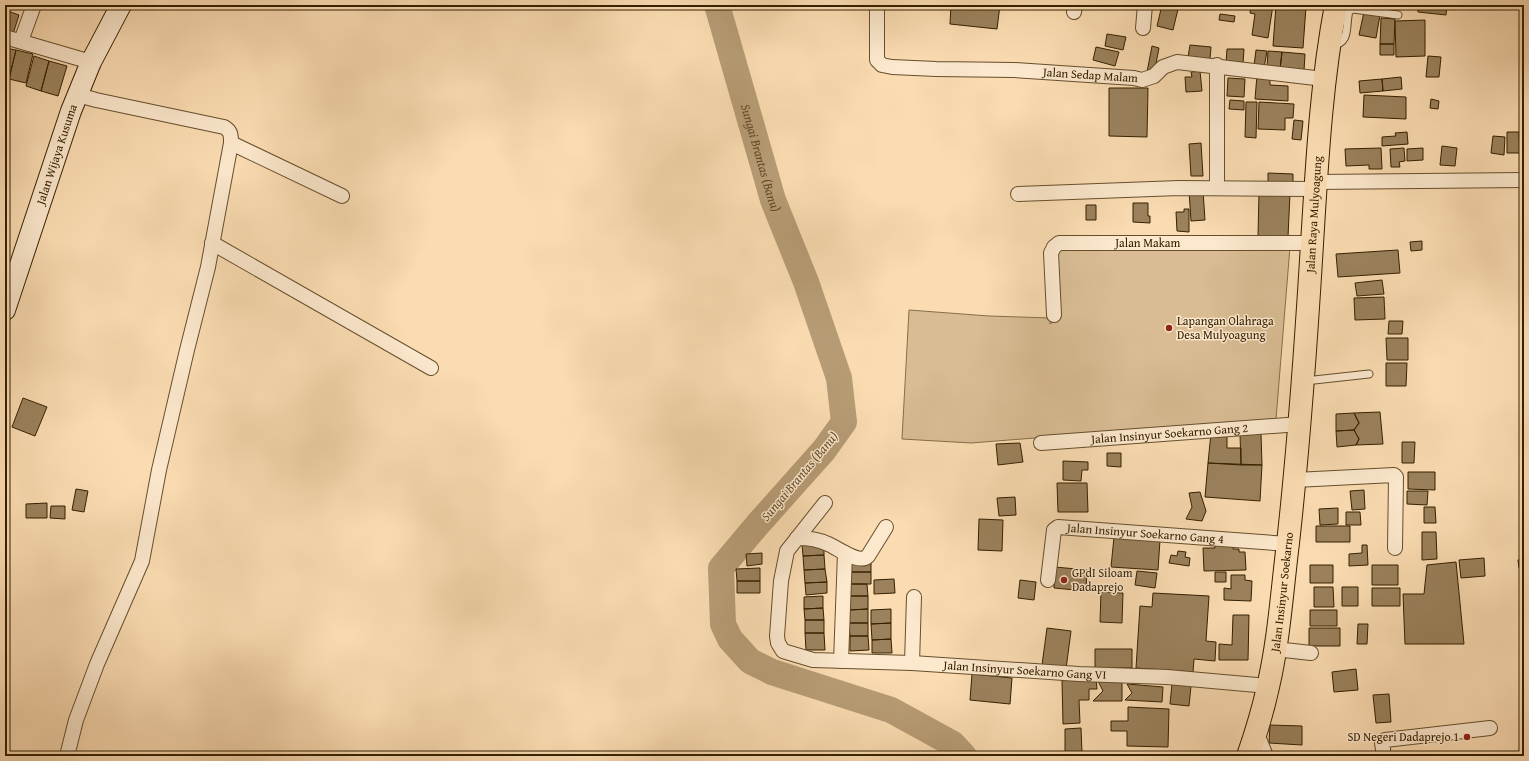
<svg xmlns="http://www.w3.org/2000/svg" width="1529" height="761" viewBox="0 0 1529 761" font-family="'Gentium Book Plus',serif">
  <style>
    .green { fill: #d9bc94; stroke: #866e4a }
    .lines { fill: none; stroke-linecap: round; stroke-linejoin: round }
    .river { stroke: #b79c75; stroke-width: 26 }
    .building { fill: #9b825d; stroke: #342000 }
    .lane-casing { stroke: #664f2c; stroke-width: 9 }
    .street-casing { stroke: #664f2c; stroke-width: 16 }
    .secondary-casing { stroke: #342000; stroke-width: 22 }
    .primary-casing { stroke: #342000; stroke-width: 24 }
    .lane { stroke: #fce8cd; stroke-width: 7 }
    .street { stroke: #fce8cd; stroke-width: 14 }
    .secondary { stroke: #fce8cd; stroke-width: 20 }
    .primary { stroke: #fbdcb2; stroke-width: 22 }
    .poi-dot { fill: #8f2418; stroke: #fce8cd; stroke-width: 1.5 }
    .labels { text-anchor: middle; stroke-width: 3; stroke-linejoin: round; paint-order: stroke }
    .street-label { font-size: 12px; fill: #342000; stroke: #fce8cd }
    .poi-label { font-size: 12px; fill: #342000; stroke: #fce8cd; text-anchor: start }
    .water-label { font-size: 13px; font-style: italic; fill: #624b29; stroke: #fce8cd }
  </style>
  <rect width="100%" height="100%" fill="#fbdcb2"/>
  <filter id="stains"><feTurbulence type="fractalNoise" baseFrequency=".005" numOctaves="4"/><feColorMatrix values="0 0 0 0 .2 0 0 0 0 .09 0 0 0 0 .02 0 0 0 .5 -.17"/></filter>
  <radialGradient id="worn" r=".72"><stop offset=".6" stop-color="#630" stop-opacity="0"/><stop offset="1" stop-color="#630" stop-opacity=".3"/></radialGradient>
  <path class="green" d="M 1060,246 L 1290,247 L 1276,419 L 971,443 L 902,439 L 909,310 L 989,316 L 1050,318 L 1050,324 L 1057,319 L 1057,251 Z"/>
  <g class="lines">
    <path class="river" id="s1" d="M 717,5 L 773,200 L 806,282 L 839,378 L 844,422 L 824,450 L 758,524 L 721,568 L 723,624 L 730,639 L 750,661 L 772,672 L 891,710 L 953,744 L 964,756"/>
  </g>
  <path class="building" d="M 951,5 L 1000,5 L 997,29 L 950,24 Z
    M 1162,5 L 1179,5 L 1173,30 L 1157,26 Z
    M 1251,5 L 1273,5 L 1268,38 L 1252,35 L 1255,14 L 1250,13 Z
    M 1276,5 L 1306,7 L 1303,48 L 1273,46 Z
    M 1418,5 L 1447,5 L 1446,15 L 1418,12 Z
    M 5,10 L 19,15 L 13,34 L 5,31 Z
    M 1364,12 L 1380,15 L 1376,38 L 1359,35 Z
    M 1220,14 L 1235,16 L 1234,22 L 1219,20 Z
    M 1381,18 L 1395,19 L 1394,44 L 1380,44 Z
    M 1425,20 L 1425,56 L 1396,57 L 1395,21 Z
    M 1107,34 L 1126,37 L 1123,50 L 1105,46 Z
    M 1380,44 L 1394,44 L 1394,55 L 1380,55 Z
    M 1190,45 L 1211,47 L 1210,59 L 1188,57 Z
    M 1152,46 L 1159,48 L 1154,74 L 1147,72 Z
    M 1096,47 L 1119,52 L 1115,66 L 1093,60 Z
    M 5,48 L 16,50 L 9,79 L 5,78 Z
    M 1227,49 L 1244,49 L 1243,64 L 1226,63 Z
    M 16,50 L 33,54 L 26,83 L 9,79 Z
    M 1256,50 L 1267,51 L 1264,68 L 1254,66 Z
    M 1268,51 L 1282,52 L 1280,69 L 1267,67 Z
    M 1282,52 L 1305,54 L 1304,71 L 1280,69 Z
    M 34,56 L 49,61 L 41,91 L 26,86 Z
    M 1428,56 L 1441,57 L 1439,77 L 1426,77 Z
    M 49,61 L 67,66 L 58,96 L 41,91 Z
    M 1200,71 L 1202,91 L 1186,92 L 1185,77 L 1192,77 L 1191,72 Z
    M 1257,75 L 1270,75 L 1270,85 L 1288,86 L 1288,101 L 1255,99 Z
    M 1401,77 L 1402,89 L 1383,91 L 1382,79 Z
    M 1228,78 L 1245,79 L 1244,97 L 1227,96 Z
    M 1382,79 L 1383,91 L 1360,93 L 1359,81 Z
    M 1109,88 L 1148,88 L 1147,137 L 1109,136 Z
    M 1364,95 L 1406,97 L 1406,119 L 1363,117 Z
    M 1431,99 L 1439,101 L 1438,109 L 1430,108 Z
    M 1230,100 L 1244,101 L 1244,110 L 1229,109 Z
    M 1246,102 L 1257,102 L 1256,138 L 1245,137 Z
    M 1259,102 L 1294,104 L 1293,118 L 1285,118 L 1285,130 L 1258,129 Z
    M 1294,120 L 1303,121 L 1301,140 L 1292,139 Z
    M 1407,132 L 1408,144 L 1382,146 L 1382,137 L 1396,136 L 1395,133 Z
    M 1507,132 L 1519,132 L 1520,153 L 1507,153 Z
    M 1522,133 L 1524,133 L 1524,153 L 1522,153 Z
    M 1493,136 L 1505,137 L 1504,155 L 1491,153 Z
    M 1201,143 L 1203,176 L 1191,176 L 1189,144 Z
    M 1442,146 L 1457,148 L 1455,166 L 1440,165 Z
    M 1381,148 L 1382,169 L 1369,169 L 1369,165 L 1346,166 L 1345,149 Z
    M 1404,148 L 1405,161 L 1399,162 L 1400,167 L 1391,167 L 1390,149 Z
    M 1423,148 L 1423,160 L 1407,161 L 1407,149 Z
    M 1268,173 L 1293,174 L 1293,187 L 1268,187 Z
    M 1189,191 L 1203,191 L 1205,220 L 1191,221 Z
    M 1259,192 L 1290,193 L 1288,237 L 1258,236 Z
    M 1133,203 L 1148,203 L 1148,216 L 1150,216 L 1150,223 L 1133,222 Z
    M 1086,205 L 1096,205 L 1096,220 L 1086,220 Z
    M 1184,209 L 1189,209 L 1189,232 L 1177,231 L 1176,212 L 1184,212 Z
    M 1422,241 L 1422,250 L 1411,251 L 1410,242 Z
    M 1398,250 L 1400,273 L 1338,277 L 1336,254 Z
    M 1382,280 L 1384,294 L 1357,296 L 1355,283 Z
    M 1384,297 L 1385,319 L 1355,320 L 1354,298 Z
    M 1389,321 L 1403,321 L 1402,334 L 1388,334 Z
    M 1386,338 L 1408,338 L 1408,360 L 1387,360 Z
    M 1386,363 L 1407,363 L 1406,386 L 1386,386 Z
    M 23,398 L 47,407 L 35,436 L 12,427 Z
    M 1380,412 L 1383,444 L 1356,445 L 1359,439 L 1354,430 L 1359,423 L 1354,413 Z
    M 1354,413 L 1359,423 L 1354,430 L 1336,431 L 1336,414 Z
    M 1354,430 L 1359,439 L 1356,445 L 1337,447 L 1336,431 Z
    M 1211,433 L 1227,433 L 1227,448 L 1241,448 L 1241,465 L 1208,463 Z
    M 1261,434 L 1262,465 L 1241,465 L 1240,435 Z
    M 1402,442 L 1415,442 L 1414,463 L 1402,463 Z
    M 1020,443 L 1023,462 L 998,465 L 996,444 Z
    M 1107,453 L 1121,453 L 1121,467 L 1107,466 Z
    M 1063,461 L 1088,462 L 1088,470 L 1082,470 L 1081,481 L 1063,480 Z
    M 1208,463 L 1262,465 L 1260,501 L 1205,497 Z
    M 1408,472 L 1435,472 L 1435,490 L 1408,489 Z
    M 1057,483 L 1087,483 L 1088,512 L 1058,512 Z
    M 76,489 L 88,491 L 84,512 L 72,510 Z
    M 1364,490 L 1365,509 L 1352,510 L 1350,491 Z
    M 1407,491 L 1428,491 L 1427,505 L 1407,504 Z
    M 1200,492 L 1206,511 L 1202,521 L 1186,519 L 1192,507 L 1189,493 Z
    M 1015,497 L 1016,515 L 999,516 L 997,498 Z
    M 47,503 L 47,518 L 26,518 L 26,504 Z
    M 51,506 L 65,506 L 65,519 L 50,518 Z
    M 1424,507 L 1435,507 L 1436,523 L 1424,523 Z
    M 1338,508 L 1338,524 L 1320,525 L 1319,509 Z
    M 1346,512 L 1360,512 L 1361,525 L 1346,525 Z
    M 979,519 L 1003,520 L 1002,551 L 978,550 Z
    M 1316,526 L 1350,526 L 1350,542 L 1316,542 Z
    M 1422,532 L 1436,532 L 1437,559 L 1422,560 Z
    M 1114,537 L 1160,540 L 1158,570 L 1111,567 Z
    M 1215,542 L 1233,542 L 1233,549 L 1239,549 L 1239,552 L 1245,552 L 1246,570 L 1204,571 L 1203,548 L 1215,548 Z
    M 824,543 L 824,555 L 803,556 L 802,544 Z
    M 1362,545 L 1367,545 L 1368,565 L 1349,566 L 1349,554 L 1362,553 Z
    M 1178,551 L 1186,552 L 1185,557 L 1190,558 L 1189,566 L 1169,563 L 1171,555 L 1177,556 Z
    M 762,553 L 762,564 L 747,566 L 746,554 Z
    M 824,555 L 825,569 L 804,570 L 803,556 Z
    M 1484,558 L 1485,576 L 1461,578 L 1459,560 Z
    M 1524,558 L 1524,567 L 1519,568 L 1518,560 Z
    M 871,560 L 871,572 L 848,572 L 848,561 Z
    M 1456,562 L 1464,644 L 1405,644 L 1403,594 L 1424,594 L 1427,565 Z
    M 1310,565 L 1333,565 L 1333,583 L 1310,583 Z
    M 1372,565 L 1398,565 L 1398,585 L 1372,585 Z
    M 1055,567 L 1087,570 L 1086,591 L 1054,588 Z
    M 760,568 L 760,581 L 737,581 L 736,569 Z
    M 825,569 L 827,582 L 805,583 L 804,570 Z
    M 1137,571 L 1157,573 L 1155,588 L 1135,585 Z
    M 848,572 L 871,572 L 871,584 L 848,584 Z
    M 1215,572 L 1226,572 L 1226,582 L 1215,582 Z
    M 1231,575 L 1245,575 L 1245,580 L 1252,581 L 1251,601 L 1224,600 L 1224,588 L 1231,589 Z
    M 894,579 L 895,593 L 874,594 L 874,580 Z
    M 1020,580 L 1036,582 L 1034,600 L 1018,598 Z
    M 737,581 L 760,581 L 760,593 L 737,593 Z
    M 827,582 L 827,593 L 806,595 L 805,583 Z
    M 848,584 L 867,584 L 868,596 L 849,596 Z
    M 1314,587 L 1333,587 L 1334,607 L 1314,607 Z
    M 1342,587 L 1358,587 L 1358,606 L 1342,606 Z
    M 1372,588 L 1400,588 L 1400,606 L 1372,606 Z
    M 1101,592 L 1123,593 L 1122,623 L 1100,622 Z
    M 1153,593 L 1209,596 L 1206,641 L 1216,642 L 1215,661 L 1194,659 L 1193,672 L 1136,668 L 1140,606 L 1152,607 Z
    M 823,596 L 823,608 L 804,609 L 804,597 Z
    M 849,596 L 868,596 L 868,609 L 849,610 Z
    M 823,608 L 824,620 L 805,620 L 804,609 Z
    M 868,609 L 868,623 L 849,623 L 849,610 Z
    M 891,609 L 891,623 L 871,624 L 871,610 Z
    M 1310,610 L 1337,610 L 1337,626 L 1310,626 Z
    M 1233,615 L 1249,615 L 1248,660 L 1219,660 L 1219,644 L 1232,645 Z
    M 805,620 L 824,620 L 824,633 L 805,633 Z
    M 849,623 L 868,623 L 868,636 L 850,636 Z
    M 891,623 L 891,639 L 872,640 L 871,624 Z
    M 1358,624 L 1368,624 L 1367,644 L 1357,644 Z
    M 1047,628 L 1071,631 L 1066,669 L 1042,665 Z
    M 1309,628 L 1340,628 L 1340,646 L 1309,646 Z
    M 805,633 L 824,633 L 825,650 L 806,650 Z
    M 850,636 L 868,636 L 869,650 L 850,651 Z
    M 891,639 L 892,653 L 872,653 L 872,640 Z
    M 1095,649 L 1132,649 L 1132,668 L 1095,668 Z
    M 1356,669 L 1358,690 L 1334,692 L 1332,672 Z
    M 972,674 L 1012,678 L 1010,704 L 970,700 Z
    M 1096,679 L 1097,689 L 1089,689 L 1089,700 L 1079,700 L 1080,723 L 1063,724 L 1062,680 Z
    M 1098,681 L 1122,681 L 1122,701 L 1093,701 L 1103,691 Z
    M 1127,684 L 1163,687 L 1162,702 L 1125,700 L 1132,693 Z
    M 1172,684 L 1191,686 L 1189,706 L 1170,704 Z
    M 1389,694 L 1391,722 L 1376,723 L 1373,695 Z
    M 1128,707 L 1169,709 L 1168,747 L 1127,746 L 1127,731 L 1111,731 L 1111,721 L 1128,721 Z
    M 1270,725 L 1302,726 L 1302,745 L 1269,743 Z
    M 1081,728 L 1082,753 L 1065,754 L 1065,729 Z"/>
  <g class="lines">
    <defs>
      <path id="lane" d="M 1332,45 C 1351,44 1345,25 1349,11 L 1353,9 L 1398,15
        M 1305,381 L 1369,374"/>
      <g id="street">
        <path id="s2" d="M 877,5 L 877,60 L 882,65 L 892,67 L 936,69 L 1014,70 L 1134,78 L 1142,80 L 1154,76 L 1163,67 L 1177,62 L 1324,79"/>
        <path d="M 1074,12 L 1075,5"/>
        <path d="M 1143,28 L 1145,5"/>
        <path d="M 5,37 L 91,62"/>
        <path d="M 21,41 L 34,5"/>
        <path d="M 1217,65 L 1217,188"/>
        <path d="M 231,143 L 342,196"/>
        <path d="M 1316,182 L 1524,180"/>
        <path d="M 1018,194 L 1179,188 L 1315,189"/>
        <path d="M 212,243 L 431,368"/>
        <path id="s3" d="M 1054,315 L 1051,253 L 1054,247 L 1059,243 L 1312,243"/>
        <path id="s4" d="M 1041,443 L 1300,424"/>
        <path d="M 1295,480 L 1394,475 L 1396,477 L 1395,548"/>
        <path id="s5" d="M 825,503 L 787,551 L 781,581 L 777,636 L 778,643 L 783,651 L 813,660 L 912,663 L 1079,674 L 1167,677 L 1268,686"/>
        <path d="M 797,538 C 808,538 818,539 828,544 C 838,548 859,565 868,556 L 886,527"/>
        <path id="s6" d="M 1048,580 L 1054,530 L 1058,527 L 1288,544"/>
        <path d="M 1275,649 L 1311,653"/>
        <path d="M 841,661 L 845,553"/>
        <path d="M 912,663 L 914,597"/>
        <path d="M 1256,731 L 1266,756"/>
        <path d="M 67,756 L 76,720 L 97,664 L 142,561 L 159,470 L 187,350 L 208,267 L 231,143 C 231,135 231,131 224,127 L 96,100 L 78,95"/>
        <path d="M 1384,756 L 1382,743 L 1385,740 L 1490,728"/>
      </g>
      <g id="secondary">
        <path id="s7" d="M 5,310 L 71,111 L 91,62 L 121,5"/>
      </g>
      <g id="primary">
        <path id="s8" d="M 1248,756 C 1256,733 1263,710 1268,687 C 1279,640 1282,591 1288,543 C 1299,444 1306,344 1312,244 C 1317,164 1321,84 1336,5"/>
      </g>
    </defs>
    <use href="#lane" class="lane-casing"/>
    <use href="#street" class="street-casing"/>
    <use href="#secondary" class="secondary-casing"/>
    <use href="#primary" class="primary-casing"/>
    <use href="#lane" class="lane"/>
    <use href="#street" class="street"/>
    <use href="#secondary" class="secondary"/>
    <use href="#primary" class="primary"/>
  </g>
  <g class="poi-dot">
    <circle cx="1169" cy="328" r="4"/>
    <circle cx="1064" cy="580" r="4"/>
    <circle cx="1467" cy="737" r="4"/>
  </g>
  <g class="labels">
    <g class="street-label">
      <text dy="4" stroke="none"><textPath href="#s2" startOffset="271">Jalan Sedap Malam</textPath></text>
      <text dy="4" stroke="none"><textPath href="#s7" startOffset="164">Jalan Wijaya Kusuma</textPath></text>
      <text dy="4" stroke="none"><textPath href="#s8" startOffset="547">Jalan Raya Mulyoagung</textPath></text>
      <text dy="4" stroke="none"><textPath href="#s3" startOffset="164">Jalan Makam</textPath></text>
      <text dy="4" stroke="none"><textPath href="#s4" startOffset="129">Jalan Insinyur Soekarno Gang 2</textPath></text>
      <text dy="4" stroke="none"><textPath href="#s6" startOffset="143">Jalan Insinyur Soekarno Gang 4</textPath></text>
      <text dy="4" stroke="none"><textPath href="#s8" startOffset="168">Jalan Insinyur Soekarno</textPath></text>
      <text dy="4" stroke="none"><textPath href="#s5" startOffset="407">Jalan Insinyur Soekarno Gang VI</textPath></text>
    </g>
    <g class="poi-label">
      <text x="1177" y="325">Lapangan Olahraga<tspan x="1177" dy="14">Desa Mulyoagung</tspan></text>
      <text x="1072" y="577">GPdI Siloam<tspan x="1072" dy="14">Dadaprejo</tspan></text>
      <text x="1459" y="741" text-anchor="end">SD Negeri Dadaprejo 1</text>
    </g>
    <g class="water-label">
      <text dy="5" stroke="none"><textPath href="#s1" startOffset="159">Sungai Brantas (Banu)</textPath></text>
      <text transform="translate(799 476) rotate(-50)" y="5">Sungai Brantas (Banu)</text>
    </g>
  </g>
  <rect width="1529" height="761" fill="none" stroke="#fbdcb2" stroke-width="20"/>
  <rect x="6" y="6" width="1517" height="749" fill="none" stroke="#342000" stroke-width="2"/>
  <rect x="10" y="10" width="1509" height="741" fill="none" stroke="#342000"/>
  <rect width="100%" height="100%" filter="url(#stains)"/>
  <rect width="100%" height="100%" fill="url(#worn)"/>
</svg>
